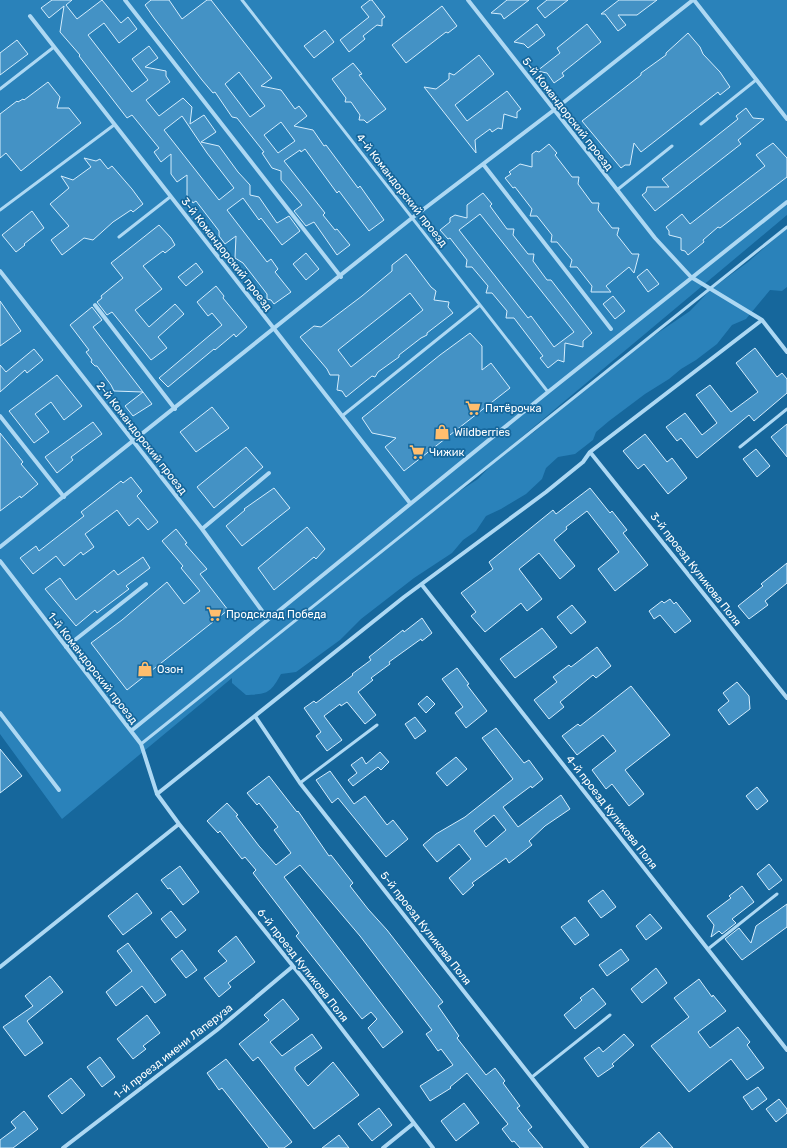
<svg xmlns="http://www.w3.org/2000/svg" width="787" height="1148" viewBox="0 0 787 1148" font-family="Rubik,sans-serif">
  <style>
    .green { fill: #2a82ba }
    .building { fill: #4492c5; stroke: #d5edfd; fill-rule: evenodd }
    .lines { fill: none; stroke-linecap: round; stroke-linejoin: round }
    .lane { stroke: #add8f3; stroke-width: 3 }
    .street { stroke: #add8f3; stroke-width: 4 }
    .labels { text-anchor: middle; stroke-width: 3.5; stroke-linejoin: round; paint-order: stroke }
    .street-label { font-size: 11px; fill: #fff; stroke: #16679c }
    .poi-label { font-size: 11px; fill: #fff; stroke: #16679c; text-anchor: start }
  </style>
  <rect width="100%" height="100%" fill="#16679c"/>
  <path class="green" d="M 0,0 L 787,0 L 787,215 L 449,498 L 478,479 L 502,454 L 534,432 L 615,362 L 690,311 L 710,290 L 748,262 L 787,228 L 787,287 L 782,291 L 770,290 L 746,319 L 732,325 L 717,344 L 696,360 L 681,369 L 669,379 L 645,394 L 609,421 L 596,432 L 593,440 L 575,454 L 558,457 L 546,468 L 542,479 L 526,494 L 501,509 L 486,516 L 476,531 L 463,540 L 452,553 L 414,578 L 361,619 L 340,640 L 296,672 L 281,674 C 270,694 267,694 246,695 L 232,683 L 232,678 L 62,819 L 0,734 Z"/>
  <path class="building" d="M 52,0 L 72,0 L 66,5 L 77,19 L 102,0 L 121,23 L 128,17 L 137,29 L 119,43 L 104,23 L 88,35 L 132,92 L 148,80 L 132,59 L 149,46 L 158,58 L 145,67 L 166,71 L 166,76 L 170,82 L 146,100 L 159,116 L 183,98 L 192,107 L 190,124 L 204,115 L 216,132 L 201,142 L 219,146 L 238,172 L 250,185 L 250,195 L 259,197 L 277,223 L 289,216 L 300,231 L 282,245 L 261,218 L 259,220 L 243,198 L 227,210 L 267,262 L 271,259 L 278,269 L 275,272 L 291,292 L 274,304 L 271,300 L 267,299 L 267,294 L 243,263 L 235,258 L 236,236 L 225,244 L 219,236 L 219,231 L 196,201 L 193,203 L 187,195 L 187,175 L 177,182 L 171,174 L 171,154 L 161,162 L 154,152 L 159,148 L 132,115 L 127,118 L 79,56 L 80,55 L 60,32 L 64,6 L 49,18 L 41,8 ZM 182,116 L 207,153 L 234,188 L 219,200 L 164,130 Z
    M 151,0 L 169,0 L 182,19 L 207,0 L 211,0 L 272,78 L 261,86 L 281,90 L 295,109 L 299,106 L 307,116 L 294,126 L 313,130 L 324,146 L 326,145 L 358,188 L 360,186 L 384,220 L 369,231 L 339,191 L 337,193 L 305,149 L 301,152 L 300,150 L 284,161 L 325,213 L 323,215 L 335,230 L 337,229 L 350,245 L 337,255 L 314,222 L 306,226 L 294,211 L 302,205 L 281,180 L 281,171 L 272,168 L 262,153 L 264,152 L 237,118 L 232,117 L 215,92 L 213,93 L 202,80 L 154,18 L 145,5 ZM 239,72 L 265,106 L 250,117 L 225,84 ZM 281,122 L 295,141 L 278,153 L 264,135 Z
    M 370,0 L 372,0 L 385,17 L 382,19 L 382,26 L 377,25 L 363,36 L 365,39 L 349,52 L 340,40 L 369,17 L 361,7 Z
    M 507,0 L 529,0 L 504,19 L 501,14 L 491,13 Z
    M 547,0 L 568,0 L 545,18 L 537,8 Z
    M 619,0 L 657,0 L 637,15 L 618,15 L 626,25 L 618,31 L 605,14 L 601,14 Z
    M 442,6 L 457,26 L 448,33 L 446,32 L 406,63 L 392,45 Z
    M 537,24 L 545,35 L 528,48 L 524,44 L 514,42 Z
    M 587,24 L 601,42 L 562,73 L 564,76 L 554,83 L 547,73 L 537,71 L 560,53 L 557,48 Z
    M 325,30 L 334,42 L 314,58 L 304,46 Z
    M 688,33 L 700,47 L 703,54 L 720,72 L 730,87 L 720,95 L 718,92 L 641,152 L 634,143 L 630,165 L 625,165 L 621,168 L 582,121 L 641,75 L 641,73 L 666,55 L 666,53 Z
    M 17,40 L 28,54 L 0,75 L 0,53 Z
    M 479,55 L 494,74 L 455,105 L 467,121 L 507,91 L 521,109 L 517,112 L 517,118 L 504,114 L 502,129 L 498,128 L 492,132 L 490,129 L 475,140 L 476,153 L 424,87 L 436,89 L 449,79 L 449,73 L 454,75 Z
    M 353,63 L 362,74 L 359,75 L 386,109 L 367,123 L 364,120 L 359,120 L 360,115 L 351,102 L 345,102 L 346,98 L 332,79 Z
    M 48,82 L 60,97 L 57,108 L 69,108 L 81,123 L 21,171 L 6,153 L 0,158 L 0,114 L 17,101 L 18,102 L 23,99 L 24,100 Z
    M 746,108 L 753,118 L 764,119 L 738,140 L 741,144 L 655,211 L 642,195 L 646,192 L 647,187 L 669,187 L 662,179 L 738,119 L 736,116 Z
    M 773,143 L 787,158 L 787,177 L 720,228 L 718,227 L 703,240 L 704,242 L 688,255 L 685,251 L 681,250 L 681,238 L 669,235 L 669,231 L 666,227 L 682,214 L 690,224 L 722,199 L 765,166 L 756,155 Z
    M 549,144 L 557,153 L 555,155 L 572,177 L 579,177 L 578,184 L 592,203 L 599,203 L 598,210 L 612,228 L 619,228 L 617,235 L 632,254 L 639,254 L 634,273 L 629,267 L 606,286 L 611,292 L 591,292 L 592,286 L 577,267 L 570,267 L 572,260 L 557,242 L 551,242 L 552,235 L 537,216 L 530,216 L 532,209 L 515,187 L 513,188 L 505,178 L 511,174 L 509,172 L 520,164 L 532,167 L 532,154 L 536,151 L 539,152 Z
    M 84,158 L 96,161 L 100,159 L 108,169 L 112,166 L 132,189 L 143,204 L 133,212 L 131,210 L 113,222 L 93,240 L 84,238 L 62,255 L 51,240 L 69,226 L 50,204 L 69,188 L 61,176 L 73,180 L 91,167 Z
    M 483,193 L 492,204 L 490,206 L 507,229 L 514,229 L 513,235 L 528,254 L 534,254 L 533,261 L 547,280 L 551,280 L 592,333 L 583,341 L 583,347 L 565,343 L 564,362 L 558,360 L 548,368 L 540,358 L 543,356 L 514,318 L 506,318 L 507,311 L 492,293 L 486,293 L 488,286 L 472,267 L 466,267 L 467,260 L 450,238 L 448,239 L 440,230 L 450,222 L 450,218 L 455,215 L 467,218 L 467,205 ZM 480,214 L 574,332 L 554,347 L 531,316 L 528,318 L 459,230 Z
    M 32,211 L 44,228 L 24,244 L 25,245 L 16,252 L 2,235 Z
    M 159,225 L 171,238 L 175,245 L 165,253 L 163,251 L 143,266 L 162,289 L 135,310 L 149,327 L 175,304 L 184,314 L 158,337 L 167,348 L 151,360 L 112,312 L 107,315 L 97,302 L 102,298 L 101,296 L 123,278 L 111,263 Z
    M 306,253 L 319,269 L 306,280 L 293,264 Z
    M 406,254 L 431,287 L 436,291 L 434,300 L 449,302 L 448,307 L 453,313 L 427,333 L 427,335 L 421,338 L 399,355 L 399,357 L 378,372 L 375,377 L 372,376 L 346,397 L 342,391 L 337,390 L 339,375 L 330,375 L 327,369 L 300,337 L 314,326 L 321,327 L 362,296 L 392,271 L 392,265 ZM 410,293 L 423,310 L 351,367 L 338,350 Z
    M 196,263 L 203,272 L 186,286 L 178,277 Z
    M 647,269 L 659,284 L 648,292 L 637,277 Z
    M 216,286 L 224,296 L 223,298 L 247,327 L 236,337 L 234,334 L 215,350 L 214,349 L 168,387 L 159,378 L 222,325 L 212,313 L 208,316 L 197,302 Z
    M 613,296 L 625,311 L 615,319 L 603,304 Z
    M 0,301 L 21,331 L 0,346 Z
    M 92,307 L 102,320 L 93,327 L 143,392 L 114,391 L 111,385 L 97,366 L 95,366 L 91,362 L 92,360 L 86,352 L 89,350 L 70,325 Z
    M 470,333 L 482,346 L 482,370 L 491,363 L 510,388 L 404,471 L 385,447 L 396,438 L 372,433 L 362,418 L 440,355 Z
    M 755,348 L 777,377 L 782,373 L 787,379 L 787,393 L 754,421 L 749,415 L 697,458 L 681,438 L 677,441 L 666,427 L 685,413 L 702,435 L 717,423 L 696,395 L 710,385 L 731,412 L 758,392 L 736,363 Z
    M 34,349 L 43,360 L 27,373 L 25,370 L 0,392 L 0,365 L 6,372 Z
    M 57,375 L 82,406 L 64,420 L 51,402 L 35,414 L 49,432 L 34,443 L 9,411 Z
    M 143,392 L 152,404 L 133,416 L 125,406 Z
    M 212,407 L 229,428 L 196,452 L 180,432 Z
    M 93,422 L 102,434 L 71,457 L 73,460 L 57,473 L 45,457 Z
    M 787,424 L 787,457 L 771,437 Z
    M 0,433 L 23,462 L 21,464 L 38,484 L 21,498 L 20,496 L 0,511 Z
    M 645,434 L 667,462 L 672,458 L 687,478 L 668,494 L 644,464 L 638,469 L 623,451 Z
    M 246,447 L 263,467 L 214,508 L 197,487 Z
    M 756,449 L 770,466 L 757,477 L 743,459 Z
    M 131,477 L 142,491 L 137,496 L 158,522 L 148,530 L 138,518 L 129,526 L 117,510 L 85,534 L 94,547 L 83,555 L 81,552 L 64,566 L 56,556 L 33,574 L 20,558 L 36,546 L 39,551 L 84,516 L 81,512 L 121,481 L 123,483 Z
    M 274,488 L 290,508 L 242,546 L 226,526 L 245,510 L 244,509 Z
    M 590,488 L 610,513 L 612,511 L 627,530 L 623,533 L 648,565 L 615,591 L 598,569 L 619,552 L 587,511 L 566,527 L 567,529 L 554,540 L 575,566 L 560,579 L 539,553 L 519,569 L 542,599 L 527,611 L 521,603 L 485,632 L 471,616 L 476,612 L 461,593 L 493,569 L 489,562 L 553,510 L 556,514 Z
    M 307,527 L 325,549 L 316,559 L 314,557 L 274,590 L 258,568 Z
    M 176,529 L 187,543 L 185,544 L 207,569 L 200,574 L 228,610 L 127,690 L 91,643 L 122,620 L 167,582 L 184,604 L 200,591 L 181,568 L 183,566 L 162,541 Z
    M 143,557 L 150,568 L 126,586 L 129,589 L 97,613 L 95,610 L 76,626 L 45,589 L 60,578 L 76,600 L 114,570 L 118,575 Z
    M 787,563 L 787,583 L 765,601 L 768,605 L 749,619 L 738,606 L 763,586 L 761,584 Z
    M 670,599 L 674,604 L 676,602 L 691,621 L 675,633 L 660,615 L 654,619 L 649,611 L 662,601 L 664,603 Z
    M 572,605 L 586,622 L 571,634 L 557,617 Z
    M 422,618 L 432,633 L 422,641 L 421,639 L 389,662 L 390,664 L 371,678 L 373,680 L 358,692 L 376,715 L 365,724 L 347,702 L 341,706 L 340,704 L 324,716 L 342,740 L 327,751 L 316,736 L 321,732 L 304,708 L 314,701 L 316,703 L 353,675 L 352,674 L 371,660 L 369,657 L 403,630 L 404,632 Z
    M 542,628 L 557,647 L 515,678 L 500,659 Z
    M 597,647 L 611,666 L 596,678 L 593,675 L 560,702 L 564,707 L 549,719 L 534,700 L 557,682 L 553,677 L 569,665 L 571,667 Z
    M 457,668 L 469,684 L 467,685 L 487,711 L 466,728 L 455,713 L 463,707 L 442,679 Z
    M 737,682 L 749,696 L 750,709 L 729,725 L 718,710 L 729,701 L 723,693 Z
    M 631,686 L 670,735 L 625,770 L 644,794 L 629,806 L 612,784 L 606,789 L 592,770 L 616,751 L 603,735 L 577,755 L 562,736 L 578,724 L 580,726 Z
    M 427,696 L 435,704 L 426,713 L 418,704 Z
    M 415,717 L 426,731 L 415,739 L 405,724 Z
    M 496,728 L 524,763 L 529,760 L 543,779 L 532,788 L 531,786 L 503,807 L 518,827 L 561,795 L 570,809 L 545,826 L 529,841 L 532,845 L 509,863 L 506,858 L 472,883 L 474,885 L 463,895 L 449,878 L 471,859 L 459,844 L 437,862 L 423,845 L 436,834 L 465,817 L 513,779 L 482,738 ZM 494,815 L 506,830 L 486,847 L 474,831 Z
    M 0,749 L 22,776 L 0,793 Z
    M 380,752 L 389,762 L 381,770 L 378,767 L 353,786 L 348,780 L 357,773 L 351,765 L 362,757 L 366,764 Z
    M 456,757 L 467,769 L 447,786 L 436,773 Z
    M 330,771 L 354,804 L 365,796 L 387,825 L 393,820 L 408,839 L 386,857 L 338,798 L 332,803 L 316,780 Z
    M 269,776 L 297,812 L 298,811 L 329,856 L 331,855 L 353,883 L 350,886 L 368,909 L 387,930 L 443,1002 L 438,1006 L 459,1036 L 457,1038 L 486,1075 L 495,1068 L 505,1081 L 503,1083 L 520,1106 L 517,1108 L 532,1127 L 528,1130 L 543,1148 L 520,1148 L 514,1141 L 512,1142 L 502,1129 L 508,1124 L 467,1073 L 450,1087 L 451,1088 L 430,1101 L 420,1086 L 453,1065 L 441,1049 L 438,1051 L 426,1034 L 432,1030 L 360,936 L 300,865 L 284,877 L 403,1032 L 383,1048 L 368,1028 L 377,1019 L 371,1012 L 362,1019 L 296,936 L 299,933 L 253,873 L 256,870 L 245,857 L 242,859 L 220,831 L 218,833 L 207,821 L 227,803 L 238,815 L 236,816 L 259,846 L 276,865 L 291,853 L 274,830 L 278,827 L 259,803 L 257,805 L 247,793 Z
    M 757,787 L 768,801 L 757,810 L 746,796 Z
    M 769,864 L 782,880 L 769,890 L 757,874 Z
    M 180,866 L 199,892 L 183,905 L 170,888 L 168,889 L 161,880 Z
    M 742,886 L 754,902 L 732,919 L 736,923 L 722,934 L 719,931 L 711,937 L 714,925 L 707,916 L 731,898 L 729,896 Z
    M 603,890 L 616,907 L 601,918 L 588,901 Z
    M 137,893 L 152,913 L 123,935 L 108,916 Z
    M 787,904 L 787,927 L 742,960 L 725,939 L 739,928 L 751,943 L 756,926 Z
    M 171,911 L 186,930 L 176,938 L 161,919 Z
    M 650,914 L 662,928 L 646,940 L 636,926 Z
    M 575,917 L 589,935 L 575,945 L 561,927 Z
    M 236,936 L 255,962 L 228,983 L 231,987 L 219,997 L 204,978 L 227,961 L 218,951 Z
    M 128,943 L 166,995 L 155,1003 L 142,986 L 116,1006 L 106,992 L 132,971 L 117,951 Z
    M 621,949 L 629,960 L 607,976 L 599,965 Z
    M 182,950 L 197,970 L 186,978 L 171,959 Z
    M 656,968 L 667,983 L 642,1003 L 631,989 Z
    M 50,976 L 63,992 L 27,1021 L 43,1043 L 25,1056 L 3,1027 L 33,1006 L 25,996 Z
    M 699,979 L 712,997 L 713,995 L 726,1011 L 698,1032 L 710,1048 L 738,1027 L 750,1042 L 747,1045 L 764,1068 L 747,1080 L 731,1059 L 689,1092 L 651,1046 L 689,1017 L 674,998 Z
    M 593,988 L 606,1004 L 575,1029 L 564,1015 L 582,1000 L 580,998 Z
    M 283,999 L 299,1019 L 270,1042 L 282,1056 L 312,1034 L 322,1048 L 295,1067 L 295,1070 L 308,1086 L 333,1062 L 359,1095 L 314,1129 L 258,1057 L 253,1061 L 239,1044 L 269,1020 L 264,1015 Z
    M 147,1015 L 160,1033 L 143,1046 L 146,1049 L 133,1059 L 117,1039 Z
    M 624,1034 L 634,1045 L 612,1064 L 614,1066 L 598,1077 L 584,1058 L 599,1047 L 603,1052 Z
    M 100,1057 L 115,1077 L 102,1087 L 87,1067 Z
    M 226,1059 L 292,1142 L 284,1148 L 269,1148 L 222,1088 L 219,1090 L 207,1073 Z
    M 71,1078 L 85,1095 L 62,1114 L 48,1096 Z
    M 758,1087 L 767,1099 L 752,1110 L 743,1097 Z
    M 779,1099 L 787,1109 L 787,1113 L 776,1122 L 766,1109 Z
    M 464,1103 L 479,1123 L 456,1141 L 441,1121 Z
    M 379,1108 L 392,1125 L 372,1141 L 358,1124 Z
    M 24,1111 L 38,1129 L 13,1148 L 0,1148 L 0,1140 L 16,1128 L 11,1122 Z
    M 659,1132 L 673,1148 L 640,1148 Z
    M 339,1135 L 349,1148 L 322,1148 Z"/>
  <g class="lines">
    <path class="lane" d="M 242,0 L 548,392
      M 0,89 L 54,47
      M 701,124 L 756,80
      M 617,190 L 672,146
      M 0,210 L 114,125
      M 119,237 L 170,197
      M 342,416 L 480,305
      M 740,447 L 787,409
      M 141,744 L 787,227
      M 300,783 L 377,725
      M 708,949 L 777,894
      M 532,1077 L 610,1015"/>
    <path class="street" d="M 125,0 L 341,277
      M 468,0 L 655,238 L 691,277 L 762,320 L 787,352
      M 694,0 L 787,119
      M 30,16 L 410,503
      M 483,164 L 611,329
      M 0,271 L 202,529 L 268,619
      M 95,305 L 175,409
      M 0,416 L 64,497
      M 590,452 L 787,698
      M 202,529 L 269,473
      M 0,547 L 412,218 L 554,110 L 693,0
      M 0,561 L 141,744 L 157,794 L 179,824 L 309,986 L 433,1148
      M 422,585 L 787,1050
      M 66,647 L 146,584
      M 0,713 L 59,790
      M 255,716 L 300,783 L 587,1148
      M 131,731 L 548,392 L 787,202
      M 157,794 L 404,597 L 546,492 L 583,462 L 590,452 L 762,320
      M 0,967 L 179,824
      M 63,1148 L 217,1030 L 292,967
      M 383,1148 L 414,1123"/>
  </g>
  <defs>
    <symbol id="supermarket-bare" viewBox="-9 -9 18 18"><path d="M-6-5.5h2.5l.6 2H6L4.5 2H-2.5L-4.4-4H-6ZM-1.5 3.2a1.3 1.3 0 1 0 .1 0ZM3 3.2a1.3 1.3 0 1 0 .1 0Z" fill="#ffbe6e" stroke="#16679c" stroke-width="2.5" paint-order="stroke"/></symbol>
    <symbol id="shop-bare" viewBox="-9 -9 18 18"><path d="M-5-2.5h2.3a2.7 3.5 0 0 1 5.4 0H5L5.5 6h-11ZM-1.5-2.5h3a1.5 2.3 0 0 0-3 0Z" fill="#ffbe6e" stroke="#16679c" stroke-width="2.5" paint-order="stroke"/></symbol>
  </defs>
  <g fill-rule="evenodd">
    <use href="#supermarket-bare" x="462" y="397" width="22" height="22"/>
    <use href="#shop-bare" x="431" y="421" width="22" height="22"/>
    <use href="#supermarket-bare" x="406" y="441" width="22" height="22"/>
    <use href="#supermarket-bare" x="203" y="603" width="22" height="22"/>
    <use href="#shop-bare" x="134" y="658" width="22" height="22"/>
  </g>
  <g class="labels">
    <g class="street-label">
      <text transform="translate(568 114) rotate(52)" y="4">5-й Командорский проезд</text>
      <text transform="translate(402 190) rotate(52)" y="4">4-й Командорский проезд</text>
      <text transform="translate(227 254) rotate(52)" y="4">3-й Командорский проезд</text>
      <text transform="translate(142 438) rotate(52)" y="4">2-й Командорский проезд</text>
      <text transform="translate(696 569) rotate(52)" y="4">3-й проезд Куликова Поля</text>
      <text transform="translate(93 668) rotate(52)" y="4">1-й Командорский проезд</text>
      <text transform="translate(612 812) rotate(52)" y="4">4-й проезд Куликова Поля</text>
      <text transform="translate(426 928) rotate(52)" y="4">5-й проезд Куликова Поля</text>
      <text transform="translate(303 965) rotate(52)" y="4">6-й проезд Куликова Поля</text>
      <text transform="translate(173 1051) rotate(-38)" y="4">1-й проезд имени Лаперуза</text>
    </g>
    <g class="poi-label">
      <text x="485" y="412">Пятёрочка</text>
      <text x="454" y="436">Wildberries</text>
      <text x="429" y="456">Чижик</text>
      <text x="226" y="618">Продсклад Победа</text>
      <text x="157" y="673">Озон</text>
    </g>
  </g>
</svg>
